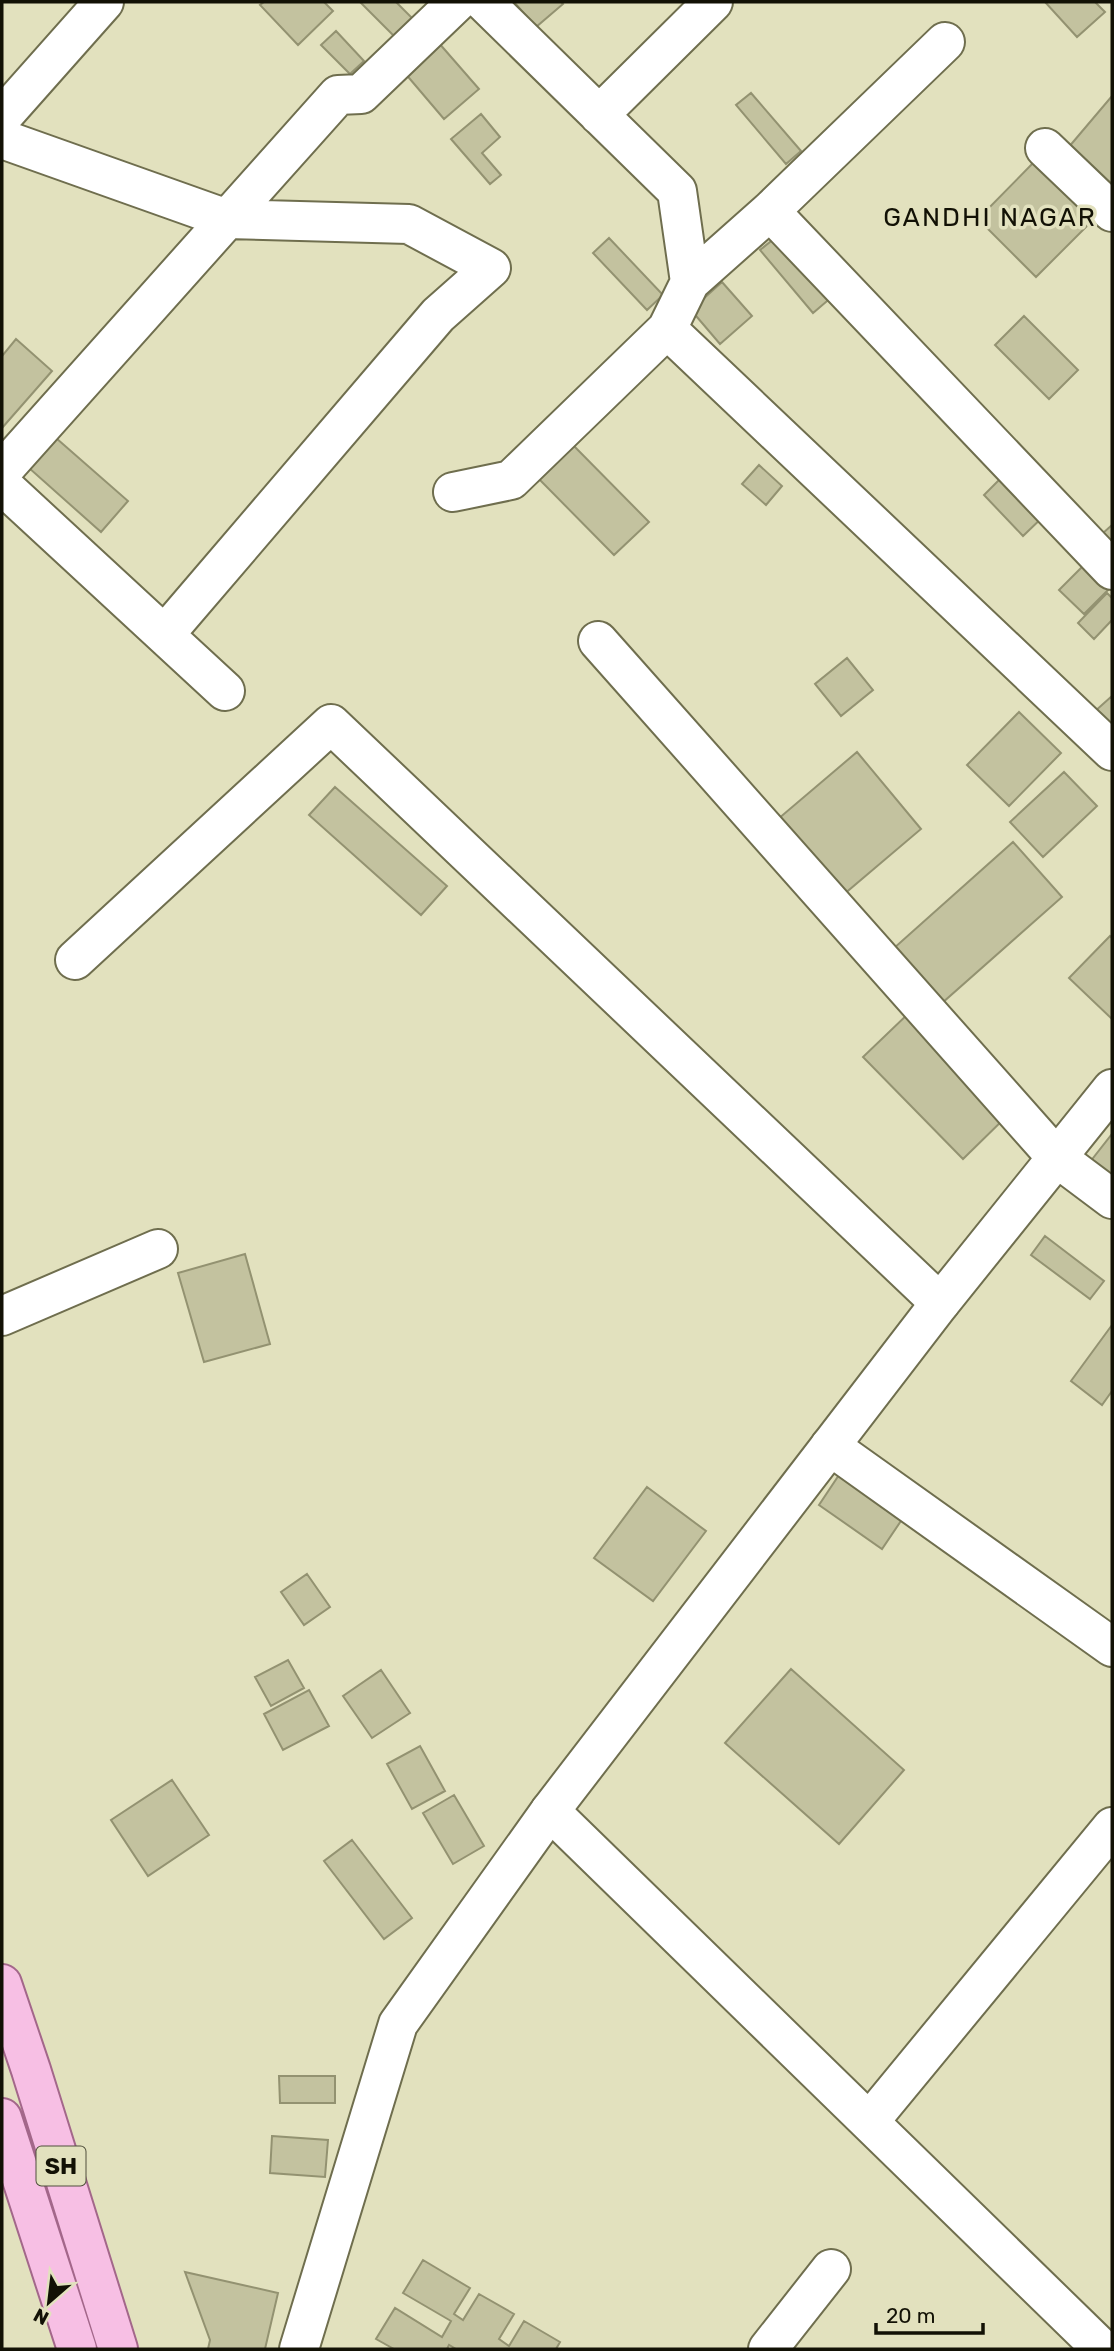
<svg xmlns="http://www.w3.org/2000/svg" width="1114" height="2351" viewBox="0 0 1114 2351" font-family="Rubik,sans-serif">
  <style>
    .building { fill: #c3c29f; stroke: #939271; stroke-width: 2 }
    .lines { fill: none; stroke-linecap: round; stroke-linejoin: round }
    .minor-casing { stroke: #6f6e4e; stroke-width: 42 }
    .tertiary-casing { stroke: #6f6e4e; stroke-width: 42 }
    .primary-casing { stroke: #a3678a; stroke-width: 42 }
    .minor { stroke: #fff; stroke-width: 38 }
    .tertiary { stroke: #fff; stroke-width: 38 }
    .primary { stroke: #f7bfe4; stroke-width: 38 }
    .labels { text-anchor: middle; stroke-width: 7; stroke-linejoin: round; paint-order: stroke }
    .shield { fill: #e2e1be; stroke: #504f3c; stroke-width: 2 }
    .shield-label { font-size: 23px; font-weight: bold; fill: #121105 }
    .neighbourhood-label { font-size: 26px; letter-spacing: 2px; fill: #121105; stroke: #e2e1be }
  </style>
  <rect width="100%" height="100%" fill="#e2e1be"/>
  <path class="building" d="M 264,2 L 324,2 L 333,11 L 298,45 L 260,5 Z
    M 360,2 L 396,2 L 414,20 L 396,38 Z
    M 514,2 L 561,2 L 563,4 L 536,27 Z
    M 1045,2 L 1095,2 L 1105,12 L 1077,37 Z
    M 336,31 L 364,61 L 350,74 L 321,45 Z
    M 438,42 L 479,89 L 444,119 L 404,72 Z
    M 751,93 L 801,151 L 786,164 L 736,105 Z
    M 1112,96 L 1112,185 L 1068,148 Z
    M 481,114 L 500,137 L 482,153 L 501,175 L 490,184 L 451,139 Z
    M 1036,160 L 1095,218 L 1036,277 L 978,219 Z
    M 780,234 L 833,296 L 813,313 L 760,250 Z
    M 609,238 L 663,295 L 647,310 L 593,253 Z
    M 722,282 L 752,316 L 720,344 L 691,310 Z
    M 1024,316 L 1078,370 L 1049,399 L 995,345 Z
    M 16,339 L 52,371 L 2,428 L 2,356 Z
    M 56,438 L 128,501 L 101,532 L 29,468 Z
    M 570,442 L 649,522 L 614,555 L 536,476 Z
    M 759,465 L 782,486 L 766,505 L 742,484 Z
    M 1008,471 L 1048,512 L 1023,536 L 984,495 Z
    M 1112,525 L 1112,543 L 1103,533 Z
    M 1087,562 L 1112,586 L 1084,614 L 1059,590 Z
    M 1107,593 L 1112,598 L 1112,620 L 1094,639 L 1078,623 Z
    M 847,658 L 873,690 L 841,716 L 815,684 Z
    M 1112,696 L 1112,732 L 1094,712 Z
    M 1019,712 L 1061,753 L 1009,806 L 967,765 Z
    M 857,752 L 921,829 L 843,895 L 778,819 Z
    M 1064,772 L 1097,806 L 1043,857 L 1010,822 Z
    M 335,787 L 447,886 L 421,915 L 309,815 Z
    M 1013,842 L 1062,897 L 933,1011 L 884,957 Z
    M 1110,936 L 1112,938 L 1112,1019 L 1069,978 Z
    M 911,1011 L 1010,1113 L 963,1159 L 863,1057 Z
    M 1112,1134 L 1112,1188 L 1086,1167 Z
    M 1045,1236 L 1104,1281 L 1090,1299 L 1031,1255 Z
    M 245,1254 L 270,1344 L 204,1362 L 178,1273 Z
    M 1112,1325 L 1112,1391 L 1102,1405 L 1071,1381 Z
    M 843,1469 L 907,1512 L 882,1549 L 819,1505 Z
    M 647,1487 L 706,1531 L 653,1601 L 594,1558 Z
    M 307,1574 L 330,1607 L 304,1625 L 281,1592 Z
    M 288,1660 L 304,1688 L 271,1706 L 255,1677 Z
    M 791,1669 L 904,1770 L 839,1844 L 725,1743 Z
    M 381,1670 L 410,1713 L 372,1738 L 343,1696 Z
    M 309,1690 L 329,1726 L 283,1750 L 264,1714 Z
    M 420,1746 L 445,1791 L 412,1809 L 387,1764 Z
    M 172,1780 L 209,1835 L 148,1876 L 111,1820 Z
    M 454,1795 L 484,1846 L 453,1864 L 423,1813 Z
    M 352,1840 L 412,1918 L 384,1939 L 324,1861 Z
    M 279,2076 L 335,2076 L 335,2103 L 280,2103 Z
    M 272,2136 L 328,2140 L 325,2177 L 270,2173 Z
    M 423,2260 L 470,2288 L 454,2314 L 463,2320 L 479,2294 L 514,2314 L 499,2339 L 509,2346 L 524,2321 L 560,2342 L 556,2349 L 456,2349 L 449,2345 L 447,2349 L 394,2349 L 376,2339 L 395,2308 L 442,2337 L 451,2321 L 403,2293 Z
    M 185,2272 L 278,2293 L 265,2349 L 208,2349 L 210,2340 Z"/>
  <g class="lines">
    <defs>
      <path id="minor" d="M 599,115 L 713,2
        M 2,117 L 104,2
        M 2,139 L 227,219 L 409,224 L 491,268 L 438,315 L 165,634
        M 1045,148 L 1112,212
        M 770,211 L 945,42
        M 690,282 L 770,211 L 1112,570
        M 667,329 L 1112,751
        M 2,471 L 338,95 L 361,94 L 457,2
        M 2,485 L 225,691
        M 453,492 L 511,480 L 667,329 L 690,282 L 677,191 L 484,2
        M 598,641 L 1056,1157 L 1112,1199
        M 75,960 L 331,724 L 940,1303
        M 2,1316 L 158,1249
        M 830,1446 L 1112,1647
        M 550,1811 L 1102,2349
        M 869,2122 L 1112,1827
        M 768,2349 L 831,2269"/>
      <path id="tertiary" d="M 299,2349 L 398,2024 L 550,1811 L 940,1303 L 1112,1089"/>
      <path id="primary" d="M 2,1984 L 31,2070 L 118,2349
        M 2,2118 L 77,2349"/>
    </defs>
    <use href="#minor" class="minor-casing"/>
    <use href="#tertiary" class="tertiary-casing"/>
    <use href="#primary" class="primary-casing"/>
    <use href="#minor" class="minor"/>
    <use href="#tertiary" class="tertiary"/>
    <use href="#primary" class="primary"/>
  </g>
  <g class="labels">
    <rect class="shield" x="36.5" y="2146.5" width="49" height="39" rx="5"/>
    <g class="shield-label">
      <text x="61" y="2174">SH</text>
    </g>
    <g class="neighbourhood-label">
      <text x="990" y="226">GANDHI NAGAR</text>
    </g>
  </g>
  <rect width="1114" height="2351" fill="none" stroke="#121105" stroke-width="7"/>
  <g transform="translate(49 2302) rotate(208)" stroke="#e2e1be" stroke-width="5" paint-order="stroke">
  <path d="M0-5L12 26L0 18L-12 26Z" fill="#121105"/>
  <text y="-10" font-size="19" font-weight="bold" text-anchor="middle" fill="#121105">N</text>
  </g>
  <path d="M876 2323v10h107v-10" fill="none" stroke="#121105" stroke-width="3.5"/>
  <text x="886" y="2323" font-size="21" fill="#121105" stroke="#e2e1be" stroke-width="5" paint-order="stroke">20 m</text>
</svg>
